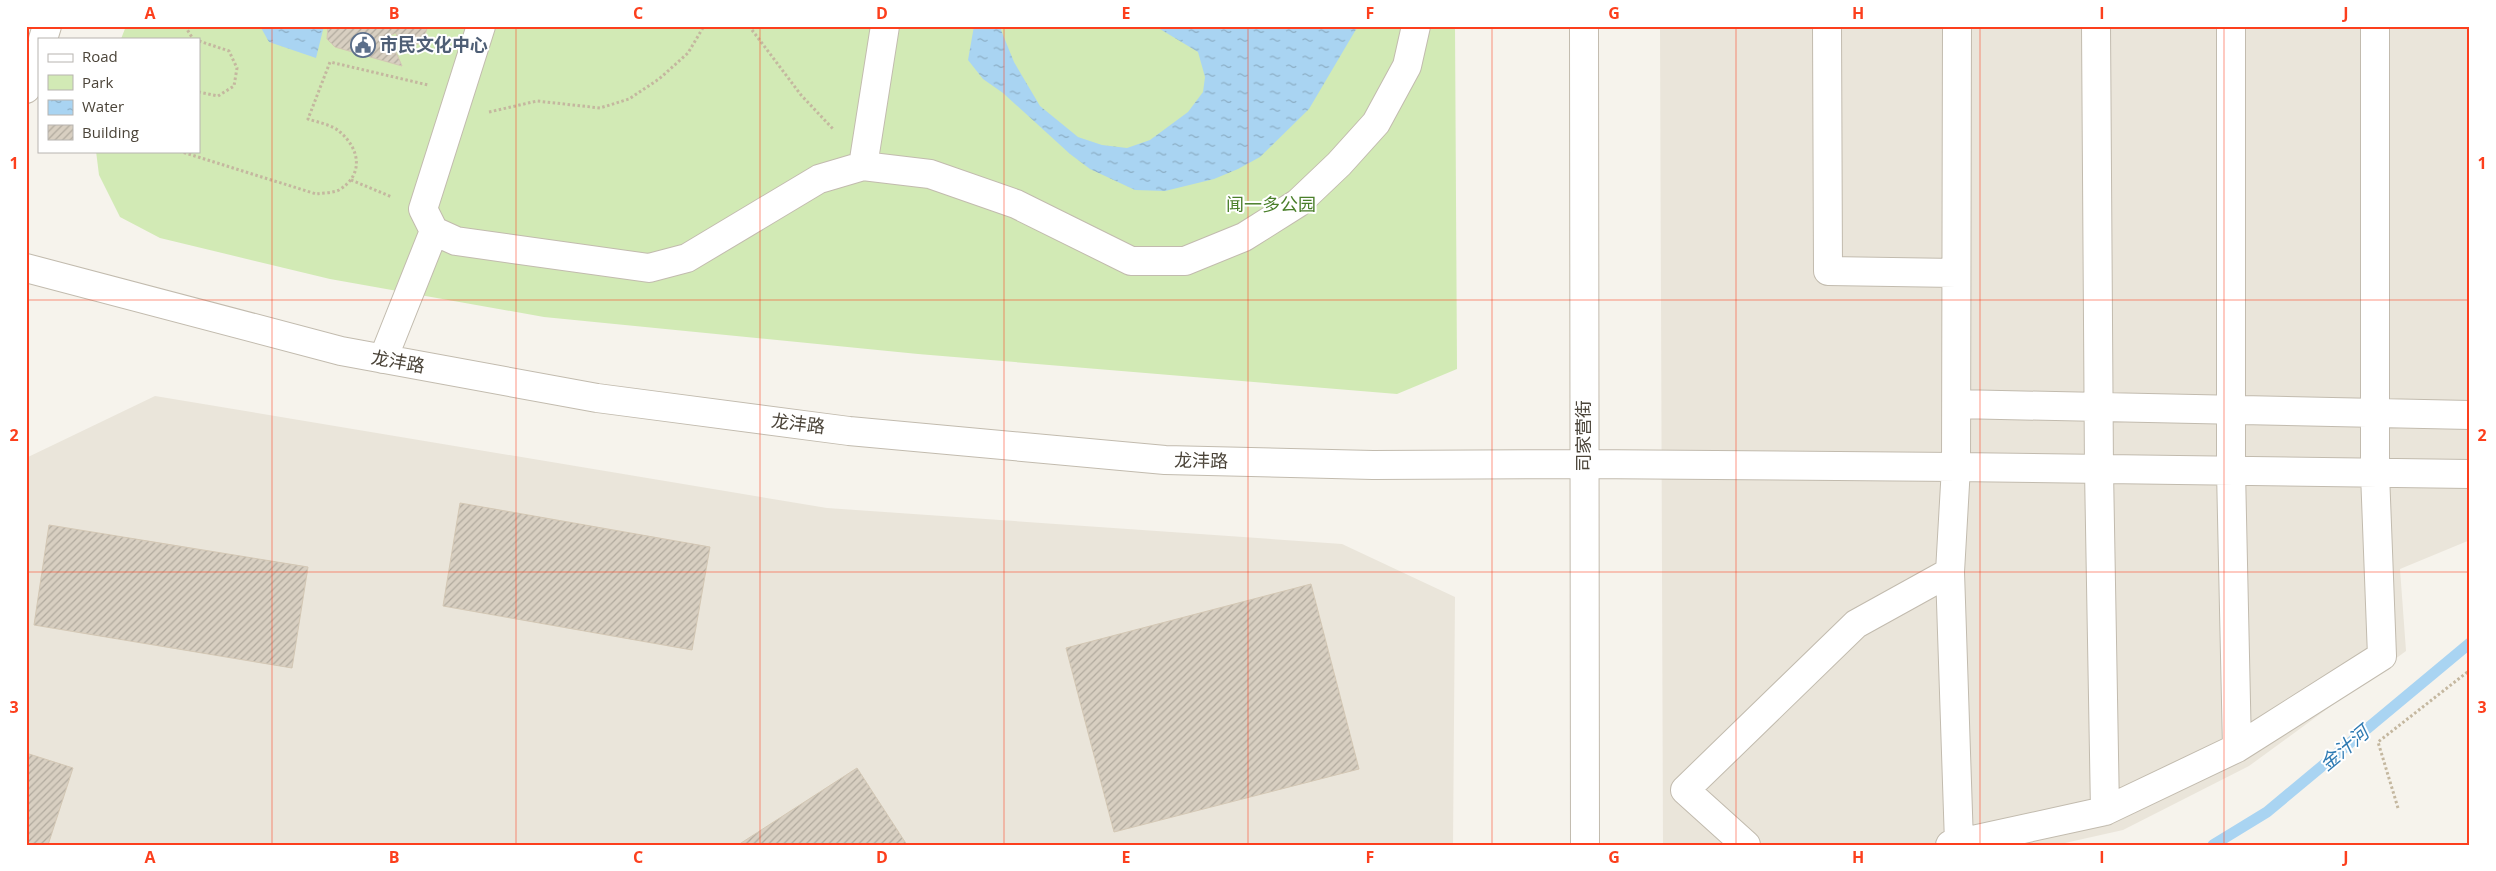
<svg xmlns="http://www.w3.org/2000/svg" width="2496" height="871" viewBox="0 0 2496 871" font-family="'Open Sans','Noto Sans SC',sans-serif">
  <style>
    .residential { fill: #eae5da }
    .green { fill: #d2eab5 }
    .water { fill: url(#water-ripples) }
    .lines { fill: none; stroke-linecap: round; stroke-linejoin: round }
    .stream { stroke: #a9d4f2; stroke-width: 11 }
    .building { fill: url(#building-hatch); stroke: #d3c7b4 }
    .minor-casing { stroke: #c2bbae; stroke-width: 30 }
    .path { stroke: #c4b79f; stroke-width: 3; stroke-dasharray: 2.5 2.5; stroke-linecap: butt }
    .minor { stroke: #fff; stroke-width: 28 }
    .grid { fill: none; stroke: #fc3f1d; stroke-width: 1; stroke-opacity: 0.55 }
    .labels { text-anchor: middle; stroke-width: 4; stroke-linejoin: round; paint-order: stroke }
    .service-label { font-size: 18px; font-weight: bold; fill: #4e5e75; stroke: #fff; text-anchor: start }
    .park-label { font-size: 18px; fill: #4a7f2a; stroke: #fff }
    .street-label { font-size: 18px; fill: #4b4439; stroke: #fff }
    .water-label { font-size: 19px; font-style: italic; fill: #2e7ab2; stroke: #fff }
    .neatline { fill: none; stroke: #fc3f1d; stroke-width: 2 }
    .grid-label { font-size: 16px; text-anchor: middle; font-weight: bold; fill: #fc3f1d }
  </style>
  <defs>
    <pattern id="water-ripples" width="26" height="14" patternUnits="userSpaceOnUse" patternTransform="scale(1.25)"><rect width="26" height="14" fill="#a9d4f2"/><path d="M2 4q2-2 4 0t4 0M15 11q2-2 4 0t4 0" fill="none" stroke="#8caec5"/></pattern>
    <pattern id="building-hatch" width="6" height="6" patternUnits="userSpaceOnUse" patternTransform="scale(1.25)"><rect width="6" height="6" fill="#d8cfc1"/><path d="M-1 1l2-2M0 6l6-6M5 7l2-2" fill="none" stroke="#b1aa9e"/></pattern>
  </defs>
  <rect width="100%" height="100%" fill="#f6f3ec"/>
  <path class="residential" d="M 1660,26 L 2470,26 L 2470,540 L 2400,569 L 2406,651 L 2249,766 L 2123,830 L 2056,845 L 1663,845 Z
    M 155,396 L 827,508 L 1342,544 L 1455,597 L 1453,845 L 26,845 L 26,458 Z"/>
  <path class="green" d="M 126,26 L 1455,26 L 1457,369 L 1397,394 L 918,354 L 544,317 L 330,279 L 160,238 L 120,217 L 99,175 L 96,151 L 199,151 L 199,39 L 121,39 Z"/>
  <path class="water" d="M 260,26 L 324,26 L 316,58 L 269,42 Z
    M 974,26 L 1002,26 L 1001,30 L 1014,62 L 1040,106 L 1078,137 L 1102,145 L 1127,148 L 1150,140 L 1188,112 L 1203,92 L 1205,77 L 1198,52 L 1155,26 L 1358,26 L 1309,109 L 1260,157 L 1238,169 L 1214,179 L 1165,191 L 1135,190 L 1090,169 L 1070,154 L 1003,93 L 983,79 L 968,60 Z"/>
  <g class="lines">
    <path class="stream" d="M 2213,845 L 2267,812 L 2470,643"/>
  </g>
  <path class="building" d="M 328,26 L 428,26 L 424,37 L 418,44 L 408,46 L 398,42 L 396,33 L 389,36 L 402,66 L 335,47 L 327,39 Z
    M 460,503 L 710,547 L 692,650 L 443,606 Z
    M 49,525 L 308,567 L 292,668 L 34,625 Z
    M 1311,584 L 1359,769 L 1114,832 L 1066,648 Z
    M 26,753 L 73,768 L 48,845 L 26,845 Z
    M 857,768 L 907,845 L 738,845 Z"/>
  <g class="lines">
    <defs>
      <path id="minor" d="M 481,26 L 423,209 L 434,231 L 456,241 L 649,268 L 687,258 L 819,179 L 863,166 L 930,174 L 1016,204 L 1131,261 L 1185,261 L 1244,237 L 1298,203 L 1339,164 L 1376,123 L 1407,66 L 1416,26
        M 1584,26 L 1585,845
        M 1827,26 L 1828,271 L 1956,273
        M 2096,26 L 2099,470 L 2105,811
        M 2231,26 L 2231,471 L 2237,748
        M 43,39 L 47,26
        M 26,89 L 39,51
        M 863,166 L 885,26
        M 26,268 L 341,351 L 597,398 L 849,431 L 1165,460 L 1373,465 L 1584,464 L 1956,467 L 2470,474
        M 383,359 L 434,231
        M 1957,404 L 2470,415
        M 1950,572 L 1959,843
        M 1746,845 L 1685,790 L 1856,624 L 1950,572 L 1956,467 L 1957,26
        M 1950,845 L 2105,811 L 2237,748 L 2382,656 L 2375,473 L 2375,26"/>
    </defs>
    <use href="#minor" class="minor-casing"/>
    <path class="path" d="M 185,26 L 193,39
      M 749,26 L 801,95 L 834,130
      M 199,41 L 229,51 L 237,68 L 234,86 L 218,96 L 199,92
      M 489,112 L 537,101 L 600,108 L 629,99 L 659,79 L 688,53 L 704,26
      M 179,151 L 316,194 C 323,193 333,193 339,190 C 364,175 360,149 340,132 C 333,125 317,122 308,119 L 330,62 L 428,85
      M 351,180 L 392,197
      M 2398,808 L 2378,742 L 2470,670"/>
    <use href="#minor" class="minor"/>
  </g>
  <path class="grid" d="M 272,26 L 272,845M 516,26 L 516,845M 760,26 L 760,845M 1004,26 L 1004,845M 1248,26 L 1248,845M 1492,26 L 1492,845M 1736,26 L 1736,845M 1980,26 L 1980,845M 2224,26 L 2224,845M 26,300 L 2470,300M 26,572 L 2470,572"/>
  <defs>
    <symbol id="civic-ring" viewBox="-11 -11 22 22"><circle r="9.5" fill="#fff" stroke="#5c6f8a" stroke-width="1.5"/><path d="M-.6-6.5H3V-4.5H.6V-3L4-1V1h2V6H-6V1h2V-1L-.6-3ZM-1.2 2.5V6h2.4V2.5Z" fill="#5c6f8a"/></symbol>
  </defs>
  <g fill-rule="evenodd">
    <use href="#civic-ring" x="349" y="31" width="28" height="28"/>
  </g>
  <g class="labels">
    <g class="service-label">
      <text x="380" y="51">市民文化中心</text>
    </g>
    <g class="park-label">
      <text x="1271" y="211">闻一多公园</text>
    </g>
    <g class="street-label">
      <text transform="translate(398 362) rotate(10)" y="6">龙沣路</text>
      <text transform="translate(798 424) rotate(7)" y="6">龙沣路</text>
      <text transform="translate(1584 436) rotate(-90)" y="6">司家营街</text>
      <text transform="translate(1201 461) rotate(1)" y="6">龙沣路</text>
    </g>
    <g class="water-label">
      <text transform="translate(2344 748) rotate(-40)" y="7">金汁河</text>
    </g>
  </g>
  <rect width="2496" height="871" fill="none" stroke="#ffffff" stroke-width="55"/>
  <rect x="38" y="38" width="162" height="115" fill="#ffffff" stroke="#b7b4b0"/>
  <rect x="48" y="54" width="25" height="8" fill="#ffffff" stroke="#b7b4b0"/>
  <text x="82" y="62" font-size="15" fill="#4b4439">Road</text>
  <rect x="48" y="75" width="25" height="15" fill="#d2eab5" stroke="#b7b4b0"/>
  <text x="82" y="88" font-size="15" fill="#4b4439">Park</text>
  <rect x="48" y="100" width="25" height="15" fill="url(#water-ripples)" stroke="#b7b4b0"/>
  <text x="82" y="112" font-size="15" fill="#4b4439">Water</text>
  <rect x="48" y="125" width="25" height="15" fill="url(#building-hatch)" stroke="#b7b4b0"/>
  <text x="82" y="138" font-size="15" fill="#4b4439">Building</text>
  <rect x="28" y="28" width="2440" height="816" class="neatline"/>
  <g class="grid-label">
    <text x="150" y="19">A</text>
    <text x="394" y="19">B</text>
    <text x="638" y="19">C</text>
    <text x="882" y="19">D</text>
    <text x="1126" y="19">E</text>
    <text x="1370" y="19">F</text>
    <text x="1614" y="19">G</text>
    <text x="1858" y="19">H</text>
    <text x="2102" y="19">I</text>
    <text x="2346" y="19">J</text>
    <text x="14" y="169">1</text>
    <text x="2482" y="169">1</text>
    <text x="14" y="441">2</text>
    <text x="2482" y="441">2</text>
    <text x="14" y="713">3</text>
    <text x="2482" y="713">3</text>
    <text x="150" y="863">A</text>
    <text x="394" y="863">B</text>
    <text x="638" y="863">C</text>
    <text x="882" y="863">D</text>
    <text x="1126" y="863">E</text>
    <text x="1370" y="863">F</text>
    <text x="1614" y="863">G</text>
    <text x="1858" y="863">H</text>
    <text x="2102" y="863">I</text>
    <text x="2346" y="863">J</text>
  </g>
</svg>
